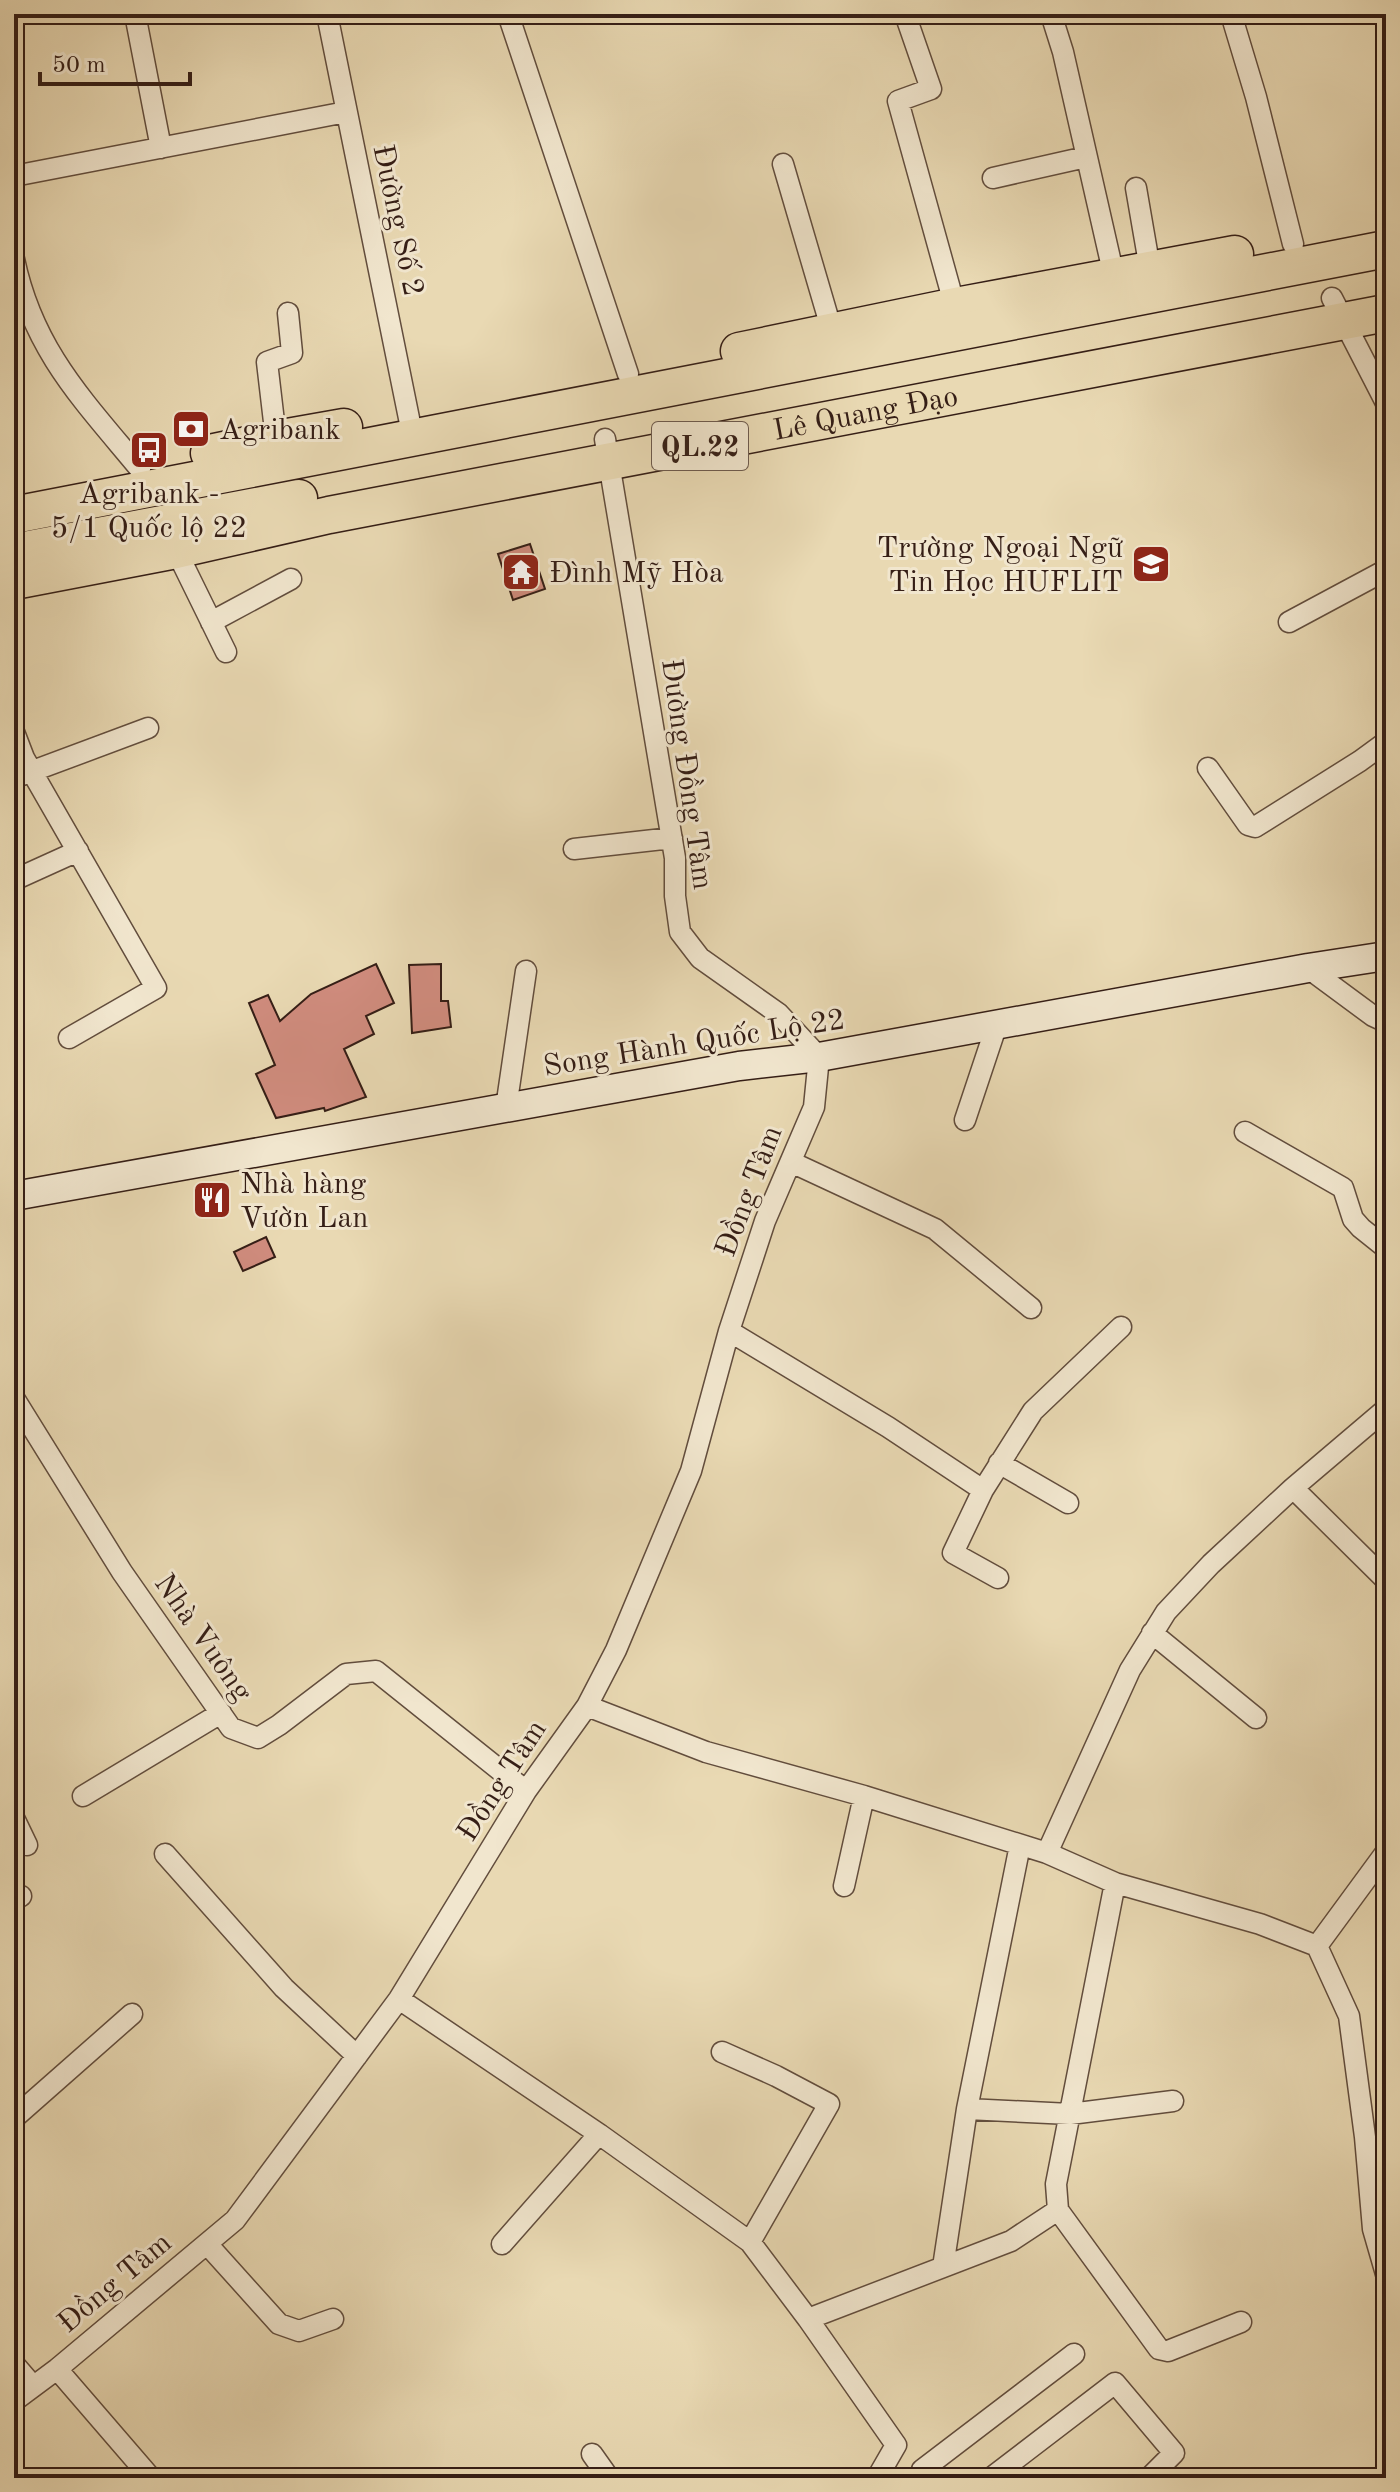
<svg xmlns="http://www.w3.org/2000/svg" width="1400" height="2492" viewBox="0 0 1400 2492" font-family="'Old Standard TT',serif">
  <style>
    .building { fill: #d08c7e; stroke: #351e16; stroke-width: 2 }
    .lines { fill: none; stroke-linecap: round; stroke-linejoin: round }
    .street-casing { stroke: #624d3d; stroke-width: 23 }
    .secondary-casing { stroke: #351e16; stroke-width: 31 }
    .highway-casing { stroke: #351e16; stroke-width: 39 }
    .street { stroke: #f1e6ce; stroke-width: 20 }
    .secondary { stroke: #f1e6ce; stroke-width: 28 }
    .highway { stroke: #e9d9b3; stroke-width: 36 }
    .labels { text-anchor: middle; stroke-width: 6; stroke-linejoin: round; paint-order: stroke }
    .shield { fill: #f1e6ce; stroke: #6d5a4d; stroke-width: 2 }
    .shield-label { font-size: 28px; font-weight: bold; fill: #351e16 }
    .street-label { font-size: 30px; fill: #351e16; stroke: #f1e6ce }
    .poi-label { font-size: 30px; fill: #351e16; stroke: #f1e6ce; text-anchor: start }
  </style>
  <rect width="100%" height="100%" fill="#e9d9b3"/>
  <filter id="stains"><feTurbulence type="fractalNoise" baseFrequency=".0025" numOctaves="4"/><feColorMatrix values="0 0 0 0 .2 0 0 0 0 .09 0 0 0 0 .02 0 0 0 .5 -.17"/></filter>
  <radialGradient id="worn" r=".72"><stop offset=".6" stop-color="#630" stop-opacity="0"/><stop offset="1" stop-color="#630" stop-opacity=".3"/></radialGradient>
  <path class="building" d="M 530,544 L 545,589 L 513,600 L 498,554 Z
    M 376,964 L 394,1003 L 366,1016 L 374,1034 L 344,1049 L 366,1097 L 325,1111 L 324,1108 L 276,1118 L 256,1074 L 275,1065 L 249,1003 L 268,995 L 280,1021 L 311,994 Z
    M 441,964 L 441,1001 L 448,1001 L 451,1027 L 412,1033 L 409,965 Z
    M 266,1237 L 275,1257 L 243,1271 L 234,1252 Z"/>
  <g class="lines">
    <defs>
      <path id="street" d="M 135,14 L 161,148
        M 327,14 L 413,438
        M 508,14 L 628,374
        M 905,14 L 931,89 L 898,101 L 957,314
        M 1051,14 L 1063,52 L 1114,276
        M 1231,14 L 1256,97 L 1293,244
        M 783,164 L 832,331
        M 14,176 L 346,112
        M 993,178 L 1086,157
        M 1136,188 L 1150,269
        M 14,259 C 33,350 83,400 140,469
        M 1332,298 L 1386,403
        M 276,439 L 267,362 L 292,353 L 288,313
        M 172,542 L 226,652
        M 211,622 L 291,579
        M 1289,622 L 1386,570
        M 14,732 L 24,758 L 156,988 L 69,1038
        M 1208,768 L 1248,825 L 1255,827 L 1360,761 L 1386,742
        M 14,778 L 148,728
        M 574,849 L 672,838
        M 14,880 L 78,851
        M 1308,968 L 1373,1016 L 1386,1022
        M 506,1108 L 526,971
        M 965,1120 L 997,1024
        M 1245,1132 L 1343,1188 L 1353,1219 L 1361,1228 L 1386,1248
        M 791,1162 L 935,1229 L 1031,1308
        M 729,1331 L 888,1427 L 983,1490
        M 14,1398 L 122,1572 L 231,1728 L 258,1738 L 279,1725 L 346,1674 L 376,1671 L 526,1791
        M 999,1463 L 1068,1503
        M 1293,1488 L 1386,1580
        M 998,1578 L 953,1553 L 983,1490 L 1033,1411 L 1121,1327
        M 1152,1633 L 1256,1718
        M 587,1706 L 706,1752 L 864,1796 L 1047,1853 L 1115,1883 L 1260,1924 L 1317,1946 L 1349,2016 L 1365,2137 L 1373,2229 L 1386,2274
        M 83,1796 L 221,1713
        M 14,1818 L 27,1845
        M 1047,1853 L 1130,1670 L 1166,1612 L 1211,1564 L 1293,1488 L 1386,1409
        M 165,1854 L 284,1988 L 357,2056
        M 844,1886 L 864,1796
        M 14,1900 L 21,1896
        M 1317,1946 L 1386,1852
        M 399,1999 L 599,2134 L 750,2242 L 808,2319 L 896,2445 L 877,2478
        M 722,2052 L 776,2076 L 829,2104 L 750,2242
        M 967,2109 L 1070,2114 L 1173,2101
        M 14,2118 L 132,2014
        M 1058,2210 L 1159,2349 L 1168,2351 L 1241,2322
        M 207,2244 L 279,2324 L 299,2331 L 333,2319
        M 502,2244 L 599,2134
        M 943,2267 L 967,2109 L 1020,1845
        M 808,2319 L 1011,2241 L 1058,2210 L 1056,2184 L 1115,1883
        M 14,2364 L 33,2386
        M 57,2369 L 151,2478
        M 14,2401 L 57,2369 L 235,2220 L 399,1999 L 526,1791 L 587,1706 L 616,1650 L 691,1471 L 729,1331 L 765,1221 L 814,1107 L 819,1057 L 779,1014 L 700,958 L 680,932 L 675,896 L 675,858 L 605,439
        M 592,2454 L 609,2478
        M 922,2470 L 1074,2354
        M 991,2478 L 1115,2383 L 1174,2453 L 1149,2478"/>
      <path id="secondary" d="M 14,1196 L 739,1066 L 819,1057 L 1308,968 L 1386,956"/>
      <g id="highway">
        <path d="M 739,351 L 956,306 L 1235,254"/>
        <path d="M 209,453 L 276,439 L 344,427"/>
        <path d="M 14,515 L 1386,249"/>
        <path d="M 14,552 L 299,498"/>
        <path id="s1" d="M 14,581 L 176,550 L 329,515 L 1386,313"/>
      </g>
    </defs>
    <use href="#street" class="street-casing"/>
    <use href="#secondary" class="secondary-casing"/>
    <use href="#highway" class="highway-casing"/>
    <use href="#street" class="street"/>
    <use href="#secondary" class="secondary"/>
    <use href="#highway" class="highway"/>
  </g>
  <defs>
    <symbol id="bank-square" viewBox="-11 -11 22 22"><rect x="-9" y="-9" width="18" height="18" rx="4" fill="#8f2418" stroke="#f1e6ce"/><path d="M-6-4H6V4H-6ZM0-2.3a2.3 2.3 0 1 0 0 4.6a2.3 2.3 0 1 0 0-4.6Z" fill="#fff"/></symbol>
    <symbol id="bus-square" viewBox="-11 -11 22 22"><rect x="-9" y="-9" width="18" height="18" rx="4" fill="#8f2418" stroke="#f1e6ce"/><path d="M-5-6H5V4H4V6H2V4H-2V6H-4V4H-5ZM-3.5-4V0h7V-4ZM-3.5 1.2v1.5H-2V1.2ZM2 1.2v1.5H3.5V1.2Z" fill="#fff"/></symbol>
    <symbol id="school-square" viewBox="-11 -11 22 22"><rect x="-9" y="-9" width="18" height="18" rx="4" fill="#8f2418" stroke="#f1e6ce"/><path d="M0-5L7-2L0 1L-7-2ZM-4 1L0 2.5L4 1V4Q0 6-4 4Z" fill="#fff"/></symbol>
    <symbol id="temple-square" viewBox="-11 -11 22 22"><rect x="-9" y="-9" width="18" height="18" rx="4" fill="#8f2418" stroke="#f1e6ce"/><path d="M0-6L5-2H3V0L6.5 2.5H4V6H1.5V3h-3V6H-4V2.5H-6.5L-3 0V-2H-5Z" fill="#fff"/></symbol>
    <symbol id="restaurant-square" viewBox="-11 -11 22 22"><rect x="-9" y="-9" width="18" height="18" rx="4" fill="#8f2418" stroke="#f1e6ce"/><path d="M-5-6h1v4h1v-4h1v4h1v-4h1v5L-1.5 .5V6h-2V.5L-5-1ZM5-6V6H3V1.5H1.5Q1.5-4 5-6Z" fill="#fff"/></symbol>
  </defs>
  <g fill-rule="evenodd">
    <use href="#bank-square" x="169" y="407" width="44" height="44"/>
    <use href="#bus-square" x="127" y="428" width="44" height="44"/>
    <use href="#school-square" x="1129" y="542" width="44" height="44"/>
    <use href="#temple-square" x="499" y="550" width="44" height="44"/>
    <use href="#restaurant-square" x="190" y="1178" width="44" height="44"/>
  </g>
  <g class="labels">
    <rect class="shield" x="652" y="422" width="96" height="48" rx="6"/>
    <g class="shield-label">
      <text x="700" y="456">QL.22</text>
    </g>
    <g class="street-label">
      <text transform="translate(399 220) rotate(78)" y="10">Đường Số 2</text>
      <text dy="10" stroke="none"><textPath href="#s1" startOffset="868">Lê Quang Đạo</textPath></text>
      <text transform="translate(688 774) rotate(82)" y="10">Đường Đồng Tâm</text>
      <text transform="translate(694 1042) rotate(-9)" y="10">Song Hành Quốc Lộ 22</text>
      <text transform="translate(748 1191) rotate(-69)" y="10">Đồng Tâm</text>
      <text transform="translate(204 1637) rotate(55)" y="10">Nhà Vuông</text>
      <text transform="translate(501 1780) rotate(-57)" y="10">Đồng Tâm</text>
      <text transform="translate(114 2282) rotate(-40)" y="10">Đồng Tâm</text>
    </g>
    <g class="poi-label">
      <text x="219" y="439">Agribank</text>
      <text x="149" y="503" text-anchor="middle">Agribank -<tspan x="149" dy="34">5/1 Quốc lộ 22</tspan></text>
      <text x="1123" y="557" text-anchor="end">Trường Ngoại Ngữ<tspan x="1123" dy="34">Tin Học HUFLIT</tspan></text>
      <text x="549" y="582">Đình Mỹ Hòa</text>
      <text x="240" y="1193">Nhà hàng<tspan x="240" dy="34">Vườn Lan</tspan></text>
    </g>
  </g>
  <rect width="1400" height="2492" fill="none" stroke="#e9d9b3" stroke-width="48"/>
  <rect x="16" y="16" width="1368" height="2460" fill="none" stroke="#351e16" stroke-width="4"/>
  <rect x="24" y="24" width="1352" height="2444" fill="none" stroke="#351e16" stroke-width="2"/>
  <path d="M40 72v12h150v-12" fill="none" stroke="#351e16" stroke-width="4"/>
  <text x="52" y="72" font-size="24" fill="#351e16" stroke="#f1e6ce" stroke-width="6" paint-order="stroke">50 m</text>
  <rect width="100%" height="100%" filter="url(#stains)"/>
  <rect width="100%" height="100%" fill="url(#worn)"/>
</svg>
